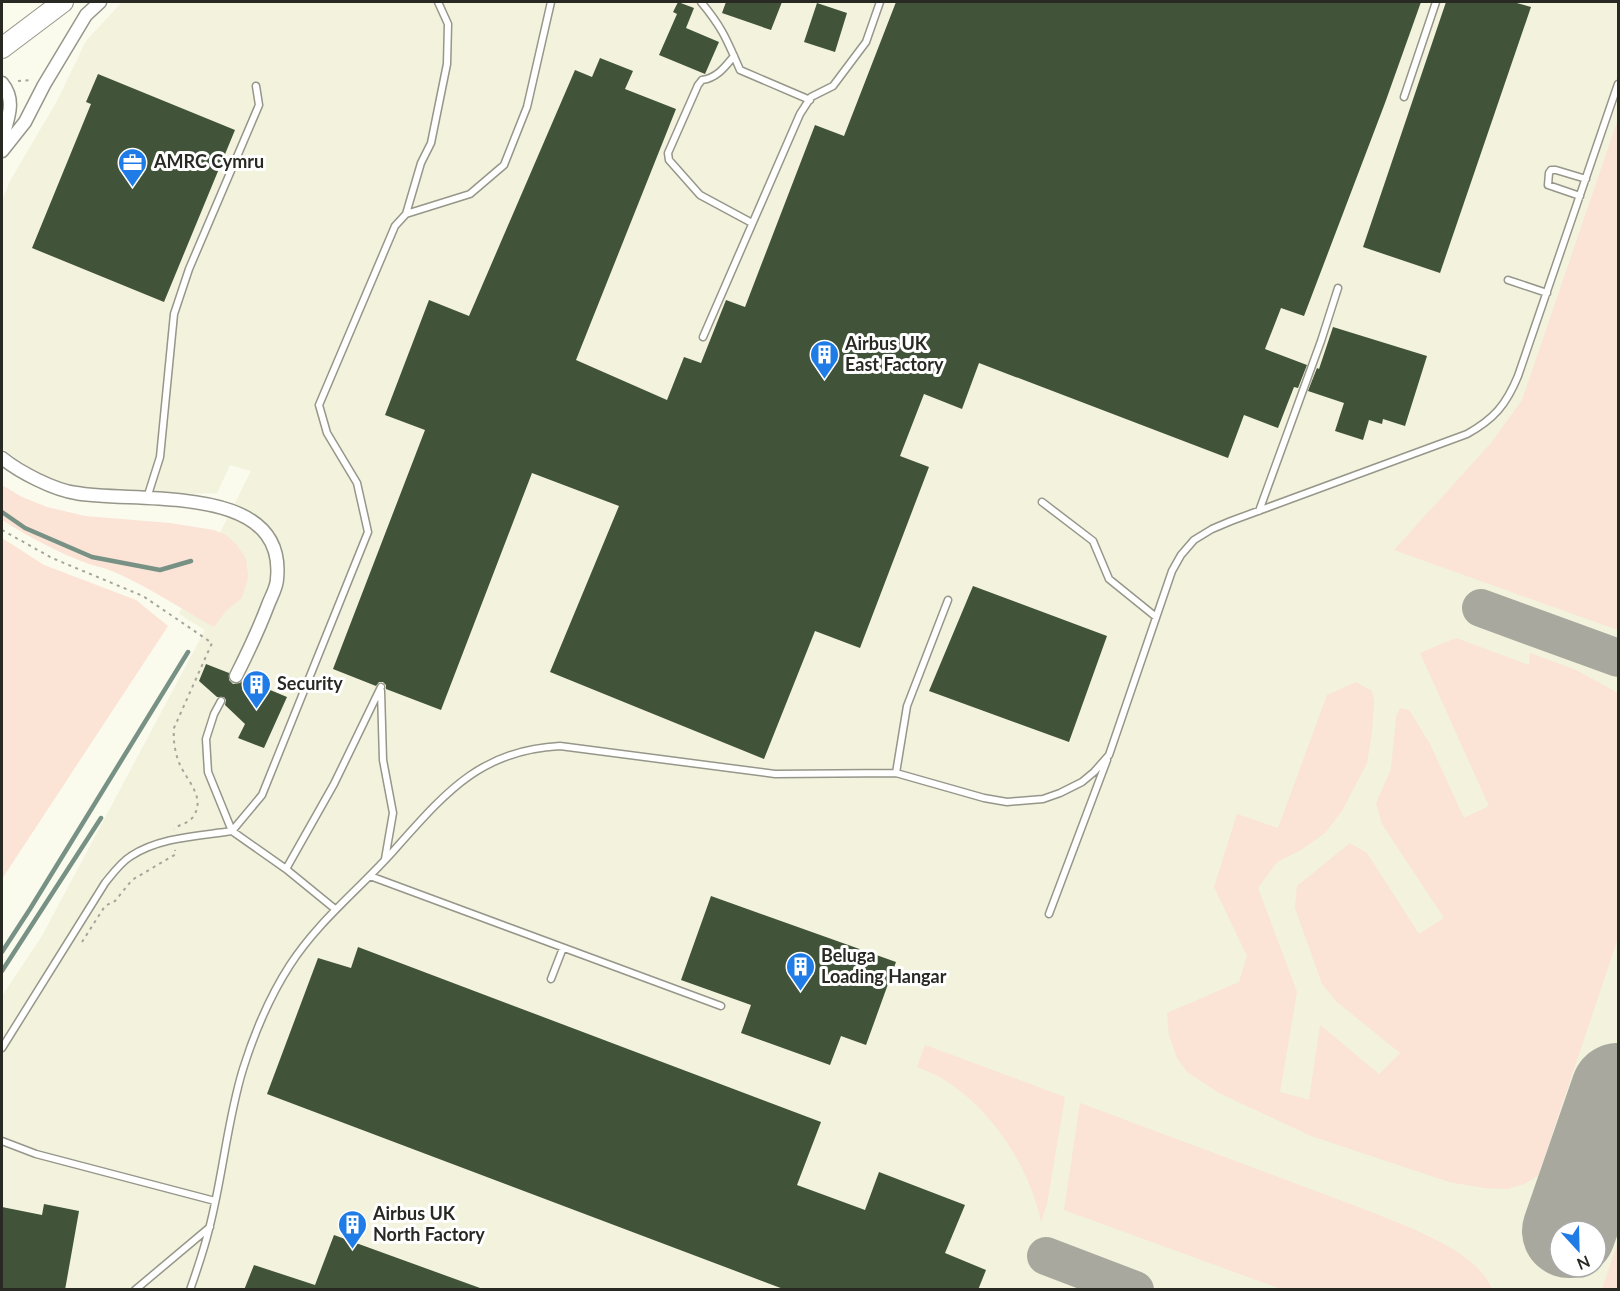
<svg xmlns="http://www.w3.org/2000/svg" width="1620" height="1291" viewBox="0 0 1620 1291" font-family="Lato,sans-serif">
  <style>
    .built { fill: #f2f2dd; fill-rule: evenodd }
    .green { fill: #fbe3d6 }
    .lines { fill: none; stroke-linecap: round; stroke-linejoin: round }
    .stream { stroke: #779185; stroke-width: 4.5 }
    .taxiway { stroke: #a8a89e; stroke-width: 38 }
    .runway { stroke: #a8a89e; stroke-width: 94 }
    .building { fill: #41543a }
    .lane-casing { stroke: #96968a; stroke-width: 9 }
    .street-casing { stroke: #96968a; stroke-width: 15 }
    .primary-casing { stroke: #96968a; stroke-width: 22 }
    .path { stroke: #a5a59b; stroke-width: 2; stroke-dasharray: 3 4.5; stroke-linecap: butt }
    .lane { stroke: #fff; stroke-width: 6 }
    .street { stroke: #fff; stroke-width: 12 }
    .primary { stroke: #fff; stroke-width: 20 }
    .labels { text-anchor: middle; stroke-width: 6; stroke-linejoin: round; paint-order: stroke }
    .poi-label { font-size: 18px; font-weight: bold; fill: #292924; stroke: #fff; text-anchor: start }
  </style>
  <rect width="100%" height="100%" fill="#fafaed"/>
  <path class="built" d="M 122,2 L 1618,2 L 1618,1289 L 2,1289 L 2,996 L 42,936 L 205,630 L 179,614 L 251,471 L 230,465 L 217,493 L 145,495 L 93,490 L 58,481 L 31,469 L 2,448 L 2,201 L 10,181 L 57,101 L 86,41 ZM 1560,1231 L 1596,1231 L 1596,1267 L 1560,1267 Z"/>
  <path class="green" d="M 1618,119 L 1618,630 L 1394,550 L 1491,443 L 1522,400 Z
    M 2,485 L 22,497 L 47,507 L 85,516 L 170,523 L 214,530 L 226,535 L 236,544 L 246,558 L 248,577 L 242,598 L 226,611 L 214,627 C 179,608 145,584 107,569 C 101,567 95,566 89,564 C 59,553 29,537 2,520 Z
    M 2,538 L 44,565 L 136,600 L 168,626 L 2,879 Z
    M 1456,638 L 1529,665 L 1530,653 L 1576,670 L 1618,693 L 1618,938 L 1538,1176 L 1524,1184 L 1507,1189 L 1484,1188 L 1449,1182 L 1311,1136 L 1219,1093 L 1187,1072 L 1177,1058 L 1169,1035 L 1167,1013 L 1239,982 L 1247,956 L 1214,887 L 1237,814 L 1278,828 L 1327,695 L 1356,682 L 1372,691 L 1374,701 L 1372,732 L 1367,763 L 1342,811 L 1325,833 L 1301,850 L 1277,862 L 1258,888 L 1297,992 L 1280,1092 L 1309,1100 L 1320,1025 L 1379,1074 L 1400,1053 L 1337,1002 L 1322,984 L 1295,908 L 1297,886 L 1350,843 L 1367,853 L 1419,934 L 1444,918 L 1382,824 L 1376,803 L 1391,769 L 1396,717 L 1400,708 L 1409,710 L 1430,744 L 1464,818 L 1489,806 L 1420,653 Z
    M 925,1045 L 1065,1097 L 1047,1204 L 1041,1222 C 1030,1167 991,1108 943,1079 C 935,1074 926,1071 917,1067 Z
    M 1080,1103 L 1374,1213 C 1410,1228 1477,1251 1492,1289 L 1281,1289 L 1064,1210 Z
    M 1618,1242 L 1618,1289 L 1602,1289 Z"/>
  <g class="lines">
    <path class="stream" d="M 2,512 L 25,528 L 92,557 L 160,570 L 191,561
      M 2,952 L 30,909 L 188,652
      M 2,971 L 101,818"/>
    <path class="taxiway" d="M 1481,608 L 1618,658
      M 1046,1256 L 1135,1290"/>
    <path class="runway" d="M 1569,1231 L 1618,1090"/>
  </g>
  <path class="building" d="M 678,2 L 694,8 L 686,28 L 719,42 L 705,74 L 659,55 L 677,14 L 673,12 Z
    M 726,2 L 782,2 L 771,30 L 722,13 Z
    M 896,2 L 1421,2 L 1385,103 L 1304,316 L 1281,308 L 1265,349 L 1307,365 L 1298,388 L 1294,387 L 1278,428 L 1244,415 L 1228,458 L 979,363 L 962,409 L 924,394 L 900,456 L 929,467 L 860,648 L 815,631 L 764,759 L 550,672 L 619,506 L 532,473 L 441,710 L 386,689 L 386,685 L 383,682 L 379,682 L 376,686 L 333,669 L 425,430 L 385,415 L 429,300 L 469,316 L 575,70 L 592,77 L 600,58 L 633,71 L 625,89 L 676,109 L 576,360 L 667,400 L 684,357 L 701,363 L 726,300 L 745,307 L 815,125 L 844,136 Z
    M 1446,2 L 1513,2 L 1531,7 L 1440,273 L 1363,247 Z
    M 817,3 L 847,13 L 835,52 L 804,42 Z
    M 98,74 L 235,130 L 164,302 L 32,248 L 91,104 L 86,102 Z
    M 1333,327 L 1427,356 L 1405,426 L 1383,419 L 1382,424 L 1369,420 L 1363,440 L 1335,431 L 1344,403 L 1308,391 L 1317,368 L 1319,369 Z
    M 973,586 L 1107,636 L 1069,742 L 929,691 Z
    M 206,664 L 229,673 L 229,680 L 233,684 L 240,683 L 244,679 L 287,697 L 264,748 L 238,738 L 245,724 L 225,705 L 226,700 L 224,697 L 217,697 L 199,681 Z
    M 711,896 L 896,962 L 866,1045 L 841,1036 L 830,1065 L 741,1033 L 751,1005 L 681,980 Z
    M 358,947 L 821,1122 L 797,1185 L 865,1210 L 879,1172 L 965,1205 L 945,1253 L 986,1270 L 978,1290 L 786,1290 L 267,1094 L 318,958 L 351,968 Z
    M 44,1204 L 79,1211 L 65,1290 L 2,1290 L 2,1207 L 42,1215 Z
    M 334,1235 L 480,1288 L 480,1290 L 244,1290 L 254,1265 L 315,1285 Z"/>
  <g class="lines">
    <defs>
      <path id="lane" d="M 701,2 C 722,27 727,40 740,70 L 810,100
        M 734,56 C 725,67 717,78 702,80 L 698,85 L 668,153 L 669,160 L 700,195 L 752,223
        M 1404,97 L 1436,2
        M 1580,196 L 1548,185 L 1549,173 L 1551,170 L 1556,170 L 1586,179
        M 406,214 L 421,163 L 431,143 L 447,64 L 448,24 L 438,2
        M 1508,280 L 1547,293
        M 703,337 L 800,114 L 811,97 L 833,86 L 866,42 L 880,2
        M 147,498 L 160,457 L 174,314 L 189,269 L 259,105 L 256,86
        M 1042,502 L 1093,541 L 1109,579 L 1156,617
        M 1259,511 L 1321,341 L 1338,288
        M 381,691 L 383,760 L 393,813 L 385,859
        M 221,701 L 214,714 L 206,739 L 208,772 L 232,831 L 286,869 L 335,909
        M 896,773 L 907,706 L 948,600
        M 286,869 L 334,784 L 381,687
        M 370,876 L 721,1006
        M 1049,914 L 1107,760
        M 551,979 L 563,948
        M 2,1048 L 105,883 C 113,873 121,862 131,856 C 160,837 199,836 232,831 L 262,795 L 368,532 L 357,483 L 327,433 L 319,405 L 395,226 L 406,214 L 470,194 L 504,165 L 527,107 L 551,2
        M 2,1141 L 36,1154 L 215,1201
        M 135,1290 L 210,1227
        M 190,1290 C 197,1270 204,1250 209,1229 C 223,1176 227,1121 243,1069 C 254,1034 270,996 290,965 C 319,920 361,888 396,848 C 446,792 481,750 560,746 L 775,774 L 896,773 L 984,798 L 1007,802 L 1043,799 L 1060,793 L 1082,782 L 1094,772 L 1109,755 L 1172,571 L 1181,555 L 1194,540 L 1212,529 L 1231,521 L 1467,434 C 1494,419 1506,405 1518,376 L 1618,84"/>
      <path id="street" d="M 2,83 C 17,101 7,120 2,140
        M 2,151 L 25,122 L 44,85 L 86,15 L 100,2
        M 2,458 C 19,472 54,490 76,493 C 136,504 287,481 277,579 C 277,587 271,597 268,605 C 259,629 248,652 236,676"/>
      <path id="primary" d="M 2,48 L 63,2"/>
    </defs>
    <use href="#lane" class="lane-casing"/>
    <use href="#street" class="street-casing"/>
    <use href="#primary" class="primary-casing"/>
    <path class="path" d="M 18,81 L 33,80
      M 2,530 L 52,558 L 143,596 L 212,643 L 174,728 C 173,741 175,753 180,765 C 188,782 206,798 193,817 C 188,824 179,824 174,829
      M 82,942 L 105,906 L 115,901 L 132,880 L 176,854 L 175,850"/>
    <use href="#lane" class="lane"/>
    <use href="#street" class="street"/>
    <use href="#primary" class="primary"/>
  </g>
  <defs>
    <symbol id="office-pin" viewBox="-11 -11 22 30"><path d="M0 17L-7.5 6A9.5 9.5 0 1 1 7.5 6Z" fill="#1f7ce6" stroke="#fff"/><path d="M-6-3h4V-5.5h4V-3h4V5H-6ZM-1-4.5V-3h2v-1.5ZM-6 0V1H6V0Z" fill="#fff"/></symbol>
    <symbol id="building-pin" viewBox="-11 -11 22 30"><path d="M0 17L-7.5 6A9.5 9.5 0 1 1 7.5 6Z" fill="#1f7ce6" stroke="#fff"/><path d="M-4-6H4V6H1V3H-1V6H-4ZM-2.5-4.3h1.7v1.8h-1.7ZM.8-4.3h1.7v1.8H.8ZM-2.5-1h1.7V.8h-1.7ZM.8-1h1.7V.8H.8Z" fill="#fff"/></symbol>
  </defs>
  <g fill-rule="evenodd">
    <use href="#office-pin" x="116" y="146" width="33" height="45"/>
    <use href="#building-pin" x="808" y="338" width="33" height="45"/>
    <use href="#building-pin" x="240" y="668" width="33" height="45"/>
    <use href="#building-pin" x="784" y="950" width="33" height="45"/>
    <use href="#building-pin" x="336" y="1208" width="33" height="45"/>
  </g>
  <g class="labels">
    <g class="poi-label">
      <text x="154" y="168">AMRC Cymru</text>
      <text x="845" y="350">Airbus UK<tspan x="845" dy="21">East Factory</tspan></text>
      <text x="277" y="690">Security</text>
      <text x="821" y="962">Beluga<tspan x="821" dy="21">Loading Hangar</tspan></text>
      <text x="373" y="1220">Airbus UK<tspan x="373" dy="21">North Factory</tspan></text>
    </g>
  </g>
  <rect width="1620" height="1291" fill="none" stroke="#292924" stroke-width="6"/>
  <g transform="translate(1578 1249) rotate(158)"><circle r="28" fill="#ffffff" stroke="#a9a9a7" stroke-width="1.5"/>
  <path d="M0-4.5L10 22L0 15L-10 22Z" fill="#1f7ce6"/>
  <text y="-9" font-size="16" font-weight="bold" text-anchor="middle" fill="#292924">N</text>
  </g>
</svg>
